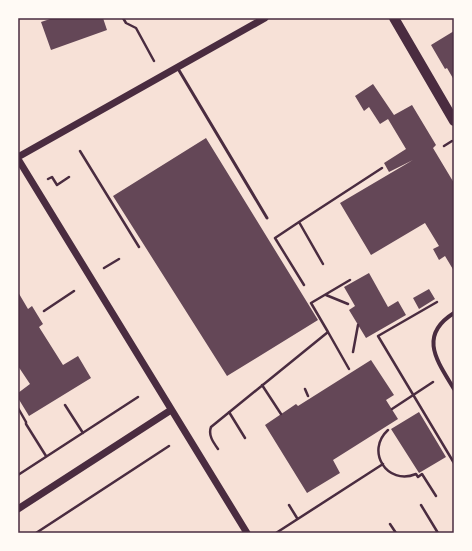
<svg xmlns="http://www.w3.org/2000/svg" width="472" height="551" viewBox="0 0 472 551" font-family="'PT Sans',sans-serif">
  <style>
    .building { fill: #644757 }
    .lines { fill: none; stroke-linecap: round; stroke-linejoin: round }
    .path { stroke: #4a2c40; stroke-width: 2.5 }
    .service { stroke: #4a2c40; stroke-width: 3 }
    .minor { stroke: #4a2c40; stroke-width: 4 }
    .tertiary { stroke: #4a2c40; stroke-width: 7 }
    .primary { stroke: #4a2c40; stroke-width: 10 }
    .neatline { fill: none; stroke: #4a2c40; stroke-width: 1.5 }
  </style>
  <rect width="100%" height="100%" fill="#f7e1d7"/>
  <path class="building" d="M 53,18 L 103,18 L 107,30 L 51,50 L 41,22 Z
    M 454,31 L 454,80 L 447,68 L 445,69 L 431,45 Z
    M 373,84 L 394,115 L 412,105 L 436,145 L 433,148 L 454,183 L 454,271 L 445,256 L 439,260 L 433,249 L 439,246 L 425,223 L 371,255 L 340,203 L 413,160 L 389,172 L 384,163 L 406,149 L 388,119 L 380,124 L 369,107 L 364,111 L 355,96 Z
    M 206,138 L 318,320 L 227,376 L 113,196 Z
    M 369,273 L 388,307 L 398,301 L 406,315 L 366,338 L 349,310 L 355,306 L 344,287 Z
    M 429,289 L 435,299 L 419,309 L 413,298 Z
    M 18,292 L 28,309 L 32,306 L 43,324 L 39,327 L 63,365 L 78,356 L 91,378 L 29,416 L 18,398 L 18,393 L 30,384 L 18,366 Z
    M 371,360 L 394,395 L 386,400 L 398,419 L 333,460 L 340,473 L 307,493 L 265,425 L 296,404 L 298,406 Z
    M 419,412 L 446,457 L 419,473 L 391,429 Z"/>
  <g class="lines">
    <path class="path" d="M 123,18 L 126,23 L 136,28 L 154,61
      M 444,146 L 452,141
      M 80,151 L 139,247
      M 48,179 L 52,177 L 57,185 L 69,177
      M 299,222 L 275,238 L 304,285
      M 323,264 L 299,222 L 382,168
      M 104,268 L 119,259
      M 326,295 L 348,304
      M 437,302 L 378,336 L 454,463
      M 44,311 L 74,291
      M 328,332 L 311,303 L 350,280
      M 353,352 L 358,325
      M 262,385 L 281,414
      M 305,389 L 308,396
      M 65,405 L 83,433
      M 18,408 L 26,422 L 26,424 L 46,456
      M 392,409 L 433,382
      M 229,412 L 245,438
      M 388,430 C 365,451 387,486 416,474 L 418,477 L 422,474 L 436,496
      M 218,449 C 213,442 208,435 211,427 L 328,332 L 349,369
      M 18,475 L 138,397
      M 289,505 L 297,518
      M 421,505 L 438,533
      M 390,524 L 396,533
      M 36,533 L 169,446
      M 276,533 L 383,464"/>
    <path class="service" d="M 177,67 L 267,218"/>
    <path class="minor" d="M 454,313 C 417,336 438,362 454,389"/>
    <path class="tertiary" d="M 18,157 L 265,18
      M 18,159 L 247,533
      M 18,509 L 171,410"/>
    <path class="primary" d="M 394,18 L 454,121"/>
  </g>
  <rect width="472" height="551" fill="none" stroke="#fffaf5" stroke-width="38"/>
  <rect x="19" y="19" width="434" height="513" class="neatline"/>
</svg>
